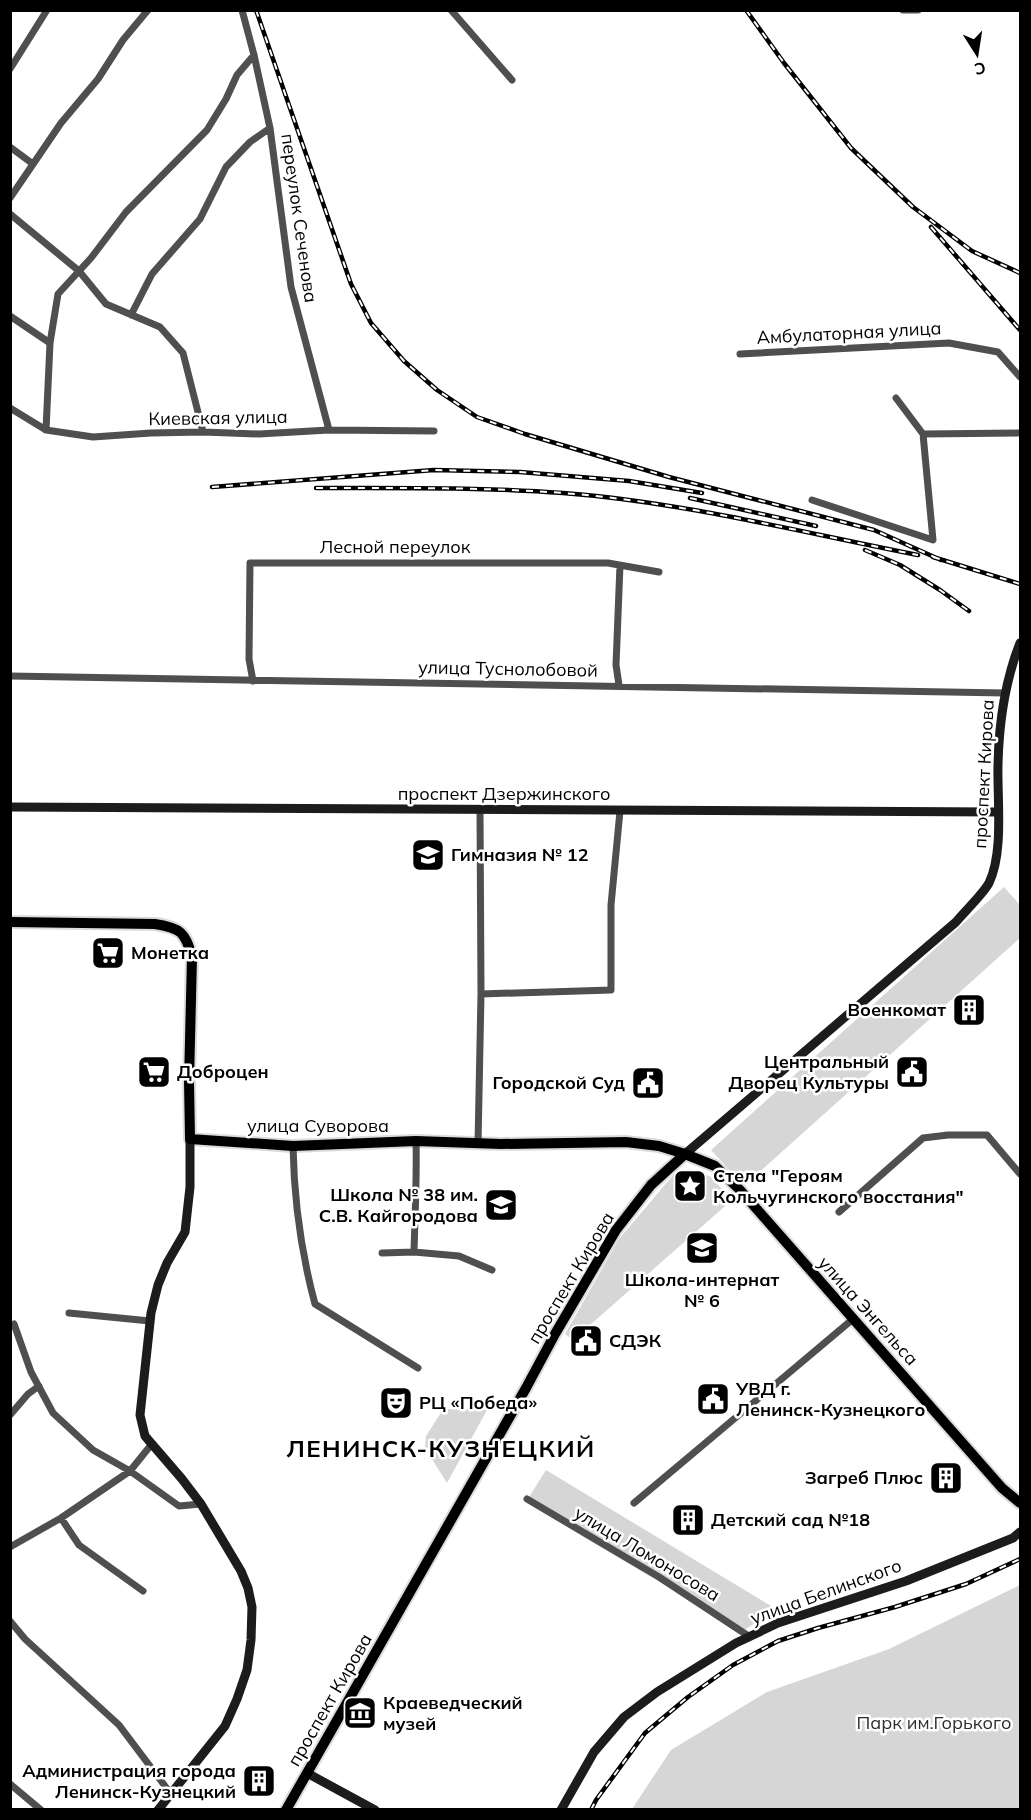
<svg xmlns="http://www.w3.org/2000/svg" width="1031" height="1820" viewBox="0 0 1031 1820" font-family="Mulish,sans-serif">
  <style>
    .green { fill: #d6d6d6 }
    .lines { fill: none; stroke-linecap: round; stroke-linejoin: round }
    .primary-casing { stroke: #dbdbdb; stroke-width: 14 }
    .street { stroke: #4f4f4f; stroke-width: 7 }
    .secondary { stroke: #1c1c1c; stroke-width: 9 }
    .primary { stroke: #000; stroke-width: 10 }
    .rail-casing { stroke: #000; stroke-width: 4.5 }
    .rail { stroke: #fff; stroke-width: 2; stroke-dasharray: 7; stroke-linecap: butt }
    .labels { text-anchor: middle; stroke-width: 5; stroke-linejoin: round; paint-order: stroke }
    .street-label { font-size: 18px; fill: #000; stroke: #fff }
    .poi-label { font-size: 18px; font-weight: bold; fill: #000; stroke: #fff; text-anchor: start }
    .park-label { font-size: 18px; fill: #2d2d2d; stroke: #fff }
    .district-label { font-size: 24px; font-weight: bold; letter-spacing: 1.5px; fill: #000; stroke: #fff }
  </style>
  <rect width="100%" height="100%" fill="#fff"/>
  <path class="green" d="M 1004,887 L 1020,905 L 1020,938 L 744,1186 L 711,1150 Z
    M 690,1169 L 711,1177 L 732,1200 L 573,1340 L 565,1334 L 619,1239 L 674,1174 Z
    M 449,1409 L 487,1410 L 447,1483 L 425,1448 L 426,1436 L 442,1411 Z
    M 546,1470 L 776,1609 L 743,1631 L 592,1542 L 526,1502 Z
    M 1020,1585 L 1020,1809 L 632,1809 L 671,1750 L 767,1692 L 889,1649 Z"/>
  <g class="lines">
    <defs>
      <path id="primary" d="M 10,922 L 155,924 C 181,928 185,932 192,957 L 189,1081 L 190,1139 L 293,1146 L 416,1141 L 501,1144 L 626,1142 L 659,1146 L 685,1154 L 715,1166 L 740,1190 L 1002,1488 L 1020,1503
        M 286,1810 L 526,1388 L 555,1334 L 616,1230 L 651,1185 L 685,1154"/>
    </defs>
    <use href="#primary" class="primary-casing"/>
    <path class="street" d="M 242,10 L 254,55 L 270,128 L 291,287 L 329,430
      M 451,10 L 512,80
      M 903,10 L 918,10
      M 10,69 L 47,10
      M 10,147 L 33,164
      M 10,198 L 61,123 L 98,79 L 123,40 L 148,10
      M 10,214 L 79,271 L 106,304 L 160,327 L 183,353 L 203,432
      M 131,315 L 152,274 L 200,219 L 226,167 L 250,142 L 270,128
      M 10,316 L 50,343
      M 740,354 L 949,343 L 998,352 L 1020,377
      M 896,398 L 923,434 L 1020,433
      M 10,408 L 46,430 L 93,437 L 151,433 L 203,432 L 259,434 L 329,430 L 434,431
      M 46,430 L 50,343 L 58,294 L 91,258 L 126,212 L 207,130 L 226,99 L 237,75 L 254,55
      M 812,500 L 933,540 L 923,434
      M 10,676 L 1005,693
      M 253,681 L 249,659 L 250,563 L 608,563 L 659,572
      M 619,685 L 616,665 L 620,565
      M 481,994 L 611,990 L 611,905 L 620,811
      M 478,1144 L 481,994 L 480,810
      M 293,1146 C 294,1201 301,1252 315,1304 L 418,1368
      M 839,1212 L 923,1138 L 948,1135 L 987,1135 L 1020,1174
      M 414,1252 C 415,1215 417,1178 416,1141
      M 382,1253 L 414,1252 L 459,1256 L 492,1270
      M 69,1313 L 150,1321
      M 10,1326 L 14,1324 L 31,1372 L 53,1413 L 93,1450 L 130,1471 L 179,1506 L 201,1504
      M 10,1415 L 28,1394 L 39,1386
      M 527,1499 L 659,1577 L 750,1637
      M 634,1503 L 853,1319
      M 61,1518 L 79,1545 L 143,1591
      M 10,1547 L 61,1518 L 130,1471 L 151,1445
      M 10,1621 L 25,1639 L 119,1725 L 171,1794
      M 10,1784 L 41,1810"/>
    <path class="secondary" d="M 10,807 L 997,812
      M 685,1154 L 956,922 C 965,911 983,894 989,883 C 1004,852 997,799 998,764 C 999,723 1005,681 1020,643
      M 307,1773 L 375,1810
      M 158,1810 L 225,1726 L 237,1699 L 247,1670 L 251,1640 L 252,1607 L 248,1588 L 241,1571 L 201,1504 L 182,1479 L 145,1436 L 140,1415 L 151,1313 L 158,1285 L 167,1263 L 185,1232 L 190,1187 L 190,1139
      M 561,1810 L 594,1752 L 624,1717 L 657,1692 L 736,1643 L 778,1623 L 906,1581 L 1013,1538 L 1020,1532"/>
    <use href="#primary" class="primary"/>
    <defs>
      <path id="rail" d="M 256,10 L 351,284 L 371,323 L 404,361 L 437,390 L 477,417 L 525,434 L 669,477 L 874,530 L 941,560
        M 746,10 L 784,63 L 851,148 L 913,207 L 972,251 L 1020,273
        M 931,227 L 1020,330
        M 212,487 L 434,470 L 520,472 L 629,481 L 702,493
        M 316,488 C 398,488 481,487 563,493 C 682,502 800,532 918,555
        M 690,498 L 816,526
        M 865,550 L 900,565 L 940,590 L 969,611
        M 933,557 L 1020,584
        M 591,1810 L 596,1800 L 645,1733 L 688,1697 L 733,1665 L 778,1641 L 818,1628 L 895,1607 L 966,1584 L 1020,1559"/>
    </defs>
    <use href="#rail" class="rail-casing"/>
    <use href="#rail" class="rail"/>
  </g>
  <defs>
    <symbol id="school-square" viewBox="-11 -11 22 22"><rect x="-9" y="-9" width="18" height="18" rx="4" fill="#000" stroke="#fff"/><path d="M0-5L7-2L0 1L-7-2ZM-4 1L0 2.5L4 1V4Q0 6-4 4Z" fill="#fff"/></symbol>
    <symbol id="supermarket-square" viewBox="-11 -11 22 22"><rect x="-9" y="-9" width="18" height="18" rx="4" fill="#000" stroke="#fff"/><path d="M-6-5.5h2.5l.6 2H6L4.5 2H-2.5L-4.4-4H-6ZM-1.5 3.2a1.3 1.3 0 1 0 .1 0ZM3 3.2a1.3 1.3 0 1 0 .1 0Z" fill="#fff"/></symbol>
    <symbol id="building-square" viewBox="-11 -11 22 22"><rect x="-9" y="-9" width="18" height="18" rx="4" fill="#000" stroke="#fff"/><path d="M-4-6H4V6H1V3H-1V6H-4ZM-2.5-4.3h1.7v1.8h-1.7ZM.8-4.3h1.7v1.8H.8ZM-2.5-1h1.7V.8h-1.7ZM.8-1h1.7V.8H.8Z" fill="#fff"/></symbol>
    <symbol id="civic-square" viewBox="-11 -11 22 22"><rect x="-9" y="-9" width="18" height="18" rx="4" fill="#000" stroke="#fff"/><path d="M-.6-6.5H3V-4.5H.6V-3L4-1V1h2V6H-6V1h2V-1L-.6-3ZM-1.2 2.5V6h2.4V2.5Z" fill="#fff"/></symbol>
    <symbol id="sight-square" viewBox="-11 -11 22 22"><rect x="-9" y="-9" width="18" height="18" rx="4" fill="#000" stroke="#fff"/><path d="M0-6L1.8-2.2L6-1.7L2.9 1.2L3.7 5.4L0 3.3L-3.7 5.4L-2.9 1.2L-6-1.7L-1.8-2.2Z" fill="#fff"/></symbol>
    <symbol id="theatre-square" viewBox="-11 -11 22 22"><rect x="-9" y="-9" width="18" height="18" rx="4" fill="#000" stroke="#fff"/><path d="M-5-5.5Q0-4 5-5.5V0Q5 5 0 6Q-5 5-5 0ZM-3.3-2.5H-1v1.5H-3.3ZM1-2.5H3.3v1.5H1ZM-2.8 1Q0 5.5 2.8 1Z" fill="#fff"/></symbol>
    <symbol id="museum-square" viewBox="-11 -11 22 22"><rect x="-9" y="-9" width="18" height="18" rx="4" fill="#000" stroke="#fff"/><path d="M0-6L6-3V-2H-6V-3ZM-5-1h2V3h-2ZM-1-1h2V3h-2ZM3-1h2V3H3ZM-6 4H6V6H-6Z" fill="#fff"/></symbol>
  </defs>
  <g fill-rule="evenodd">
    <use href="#school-square" x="409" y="836" width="38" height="38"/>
    <use href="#supermarket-square" x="89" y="934" width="38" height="38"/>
    <use href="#building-square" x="950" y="991" width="38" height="38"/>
    <use href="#supermarket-square" x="135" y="1053" width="38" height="38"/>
    <use href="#civic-square" x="893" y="1053" width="38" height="38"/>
    <use href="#civic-square" x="629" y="1064" width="38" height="38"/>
    <use href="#sight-square" x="671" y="1167" width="38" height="38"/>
    <use href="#school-square" x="482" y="1186" width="38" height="38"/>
    <use href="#school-square" x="683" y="1229" width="38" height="38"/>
    <use href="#civic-square" x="567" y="1322" width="38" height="38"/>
    <use href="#civic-square" x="694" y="1380" width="38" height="38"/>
    <use href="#theatre-square" x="377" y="1384" width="38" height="38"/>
    <use href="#building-square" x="927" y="1459" width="38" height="38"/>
    <use href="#building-square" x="669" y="1501" width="38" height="38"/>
    <use href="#museum-square" x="341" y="1694" width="38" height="38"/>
    <use href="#building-square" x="240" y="1762" width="38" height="38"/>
  </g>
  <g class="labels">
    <g class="street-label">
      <text transform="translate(299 218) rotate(82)" y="6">переулок Сеченова</text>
      <text transform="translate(849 333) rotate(-3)" y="6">Амбулаторная улица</text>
      <text transform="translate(218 418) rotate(-1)" y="6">Киевская улица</text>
      <text x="395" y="553">Лесной переулок</text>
      <text transform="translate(508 669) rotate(1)" y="6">улица Туснолобовой</text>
      <text transform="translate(984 774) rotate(-87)" y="6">проспект Кирова</text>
      <text x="504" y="800">проспект Дзержинского</text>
      <text x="318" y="1132">улица Суворова</text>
      <text transform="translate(571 1278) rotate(-59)" y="6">проспект Кирова</text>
      <text transform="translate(868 1311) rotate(48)" y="6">улица Энгельса</text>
      <text transform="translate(647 1554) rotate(31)" y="6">улица Ломоносова</text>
      <text transform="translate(826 1592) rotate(-20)" y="6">улица Белинского</text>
      <text transform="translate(330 1700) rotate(-60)" y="6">проспект Кирова</text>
    </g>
    <g class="poi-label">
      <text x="451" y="861">Гимназия № 12</text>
      <text x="131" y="959">Монетка</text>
      <text x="946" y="1016" text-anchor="end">Военкомат</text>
      <text x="889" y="1068" text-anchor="end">Центральный<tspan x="889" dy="21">Дворец Культуры</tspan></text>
      <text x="177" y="1078">Доброцен</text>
      <text x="625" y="1089" text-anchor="end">Городской Суд</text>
      <text x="713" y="1182">Стела "Героям<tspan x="713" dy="21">Кольчугинского восстания"</tspan></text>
      <text x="478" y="1201" text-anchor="end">Школа № 38 им.<tspan x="478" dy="21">С.В. Кайгородова</tspan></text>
      <text x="702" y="1286" text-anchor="middle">Школа-интернат<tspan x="702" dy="21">№ 6</tspan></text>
      <text x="609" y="1347">СДЭК</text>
      <text x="736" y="1395">УВД г.<tspan x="736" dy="21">Ленинск-Кузнецкого</tspan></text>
      <text x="419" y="1409">РЦ «Победа»</text>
      <text x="923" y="1484" text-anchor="end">Загреб Плюс</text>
      <text x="711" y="1526">Детский сад №18</text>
      <text x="383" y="1709">Краеведческий<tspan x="383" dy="21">музей</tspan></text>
      <text x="236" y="1777" text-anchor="end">Администрация города<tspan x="236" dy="21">Ленинск-Кузнецкий</tspan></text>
    </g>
    <g class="park-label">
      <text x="934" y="1729">Парк им.Горького</text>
    </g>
    <g class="district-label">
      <text x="441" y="1457">ЛЕНИНСК-КУЗНЕЦКИЙ</text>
    </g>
  </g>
  <rect width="1031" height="1820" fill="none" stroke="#000000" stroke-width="24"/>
  <g transform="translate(977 54) rotate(168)" stroke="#ffffff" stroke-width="4.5" paint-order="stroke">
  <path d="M0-4.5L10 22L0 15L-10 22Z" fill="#000000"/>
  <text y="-9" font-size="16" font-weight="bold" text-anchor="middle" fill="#000000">С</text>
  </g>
</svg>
